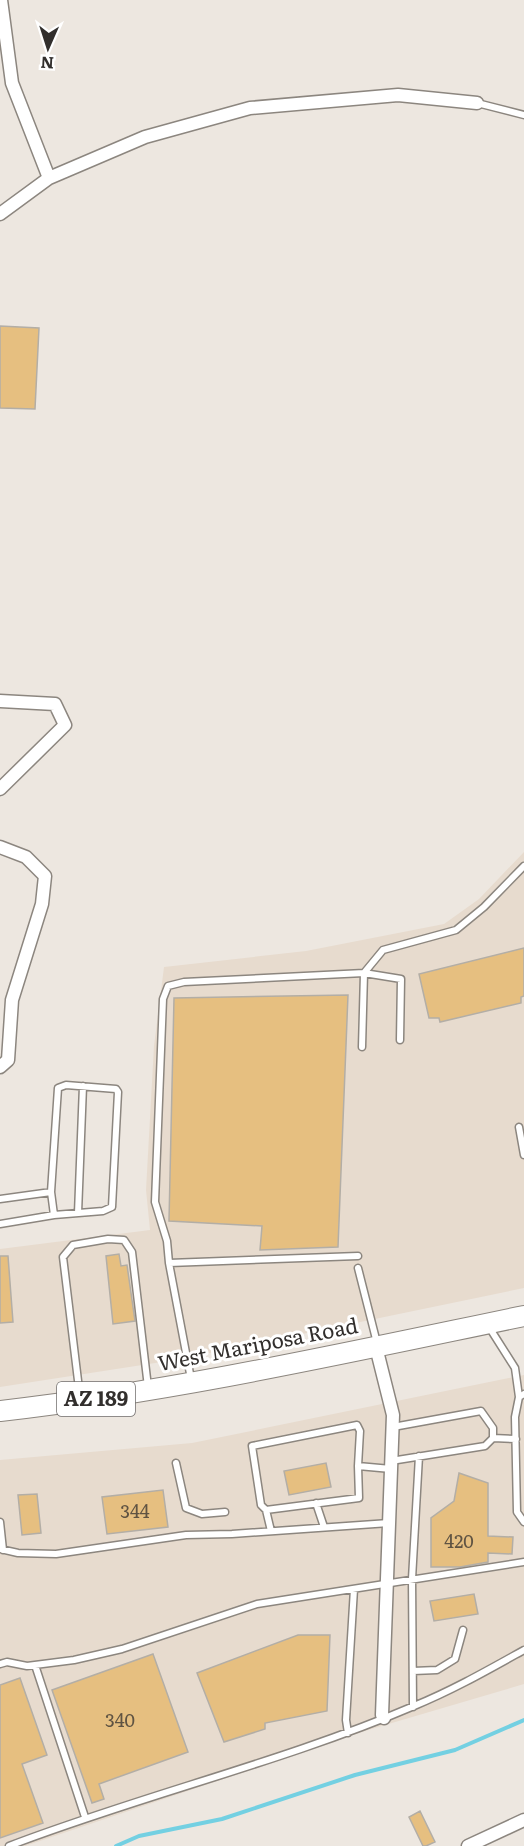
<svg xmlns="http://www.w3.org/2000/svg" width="524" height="1846" viewBox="0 0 524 1846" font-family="Literata,serif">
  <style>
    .built { fill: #e7dbce }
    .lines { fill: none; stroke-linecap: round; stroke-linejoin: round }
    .stream { stroke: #73d0e2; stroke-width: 4 }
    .building { fill: #e6bf80; stroke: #b3aea6; stroke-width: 1.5 }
    .service-casing { stroke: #8c867f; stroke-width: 9 }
    .minor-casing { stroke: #8c867f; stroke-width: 15 }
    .primary-casing { stroke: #8c867f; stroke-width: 22 }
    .service { stroke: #fff; stroke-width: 6 }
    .minor { stroke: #fff; stroke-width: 12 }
    .primary { stroke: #fff; stroke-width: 20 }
    .labels { text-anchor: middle; stroke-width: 6; stroke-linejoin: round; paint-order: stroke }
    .number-label { font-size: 18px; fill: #5f5342 }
    .shield { fill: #fff; stroke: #706d6c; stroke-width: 1.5 }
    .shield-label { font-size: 20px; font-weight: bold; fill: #322f2d }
    .street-label { font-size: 21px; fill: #322f2d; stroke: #fff }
  </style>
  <rect width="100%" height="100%" fill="#ede7e0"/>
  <path class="built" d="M 524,852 L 524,1288 L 181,1359 L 0,1387 L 0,1249 L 150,1230 L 146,1190 L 154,1046 L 164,967 L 306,951 L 444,924 L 479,899 Z
    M 524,1375 L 524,1684 L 368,1730 L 25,1846 L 0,1846 L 0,1460 L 192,1443 Z"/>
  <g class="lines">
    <path class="stream" d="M 116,1846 L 139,1836 L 222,1819 L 355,1775 L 455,1750 L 524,1720"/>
  </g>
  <path class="building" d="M 0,326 L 39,328 L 35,409 L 0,408 Z
    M 524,948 L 524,996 L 521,997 L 521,1003 L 440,1022 L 439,1018 L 429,1018 L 419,974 Z
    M 348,995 L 338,1247 L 260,1250 L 262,1226 L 169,1221 L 174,998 Z
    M 119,1254 L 121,1266 L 127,1265 L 135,1321 L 113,1324 L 106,1256 Z
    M 0,1256 L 8,1256 L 13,1322 L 0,1323 Z
    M 326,1463 L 331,1487 L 289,1495 L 284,1471 Z
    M 459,1473 L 488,1483 L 488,1536 L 513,1537 L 512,1554 L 488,1553 L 488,1562 L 460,1567 L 431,1567 L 431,1518 L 454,1501 Z
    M 163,1490 L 168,1527 L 107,1534 L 102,1497 Z
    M 37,1494 L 41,1533 L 22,1535 L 18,1495 Z
    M 474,1594 L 478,1614 L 434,1621 L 430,1601 Z
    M 298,1635 L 330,1635 L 327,1711 L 265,1723 L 265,1729 L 224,1742 L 197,1673 Z
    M 153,1654 L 188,1752 L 99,1784 L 104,1799 L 92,1803 L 52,1690 Z
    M 20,1678 L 47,1755 L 22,1764 L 43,1823 L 0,1838 L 0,1685 Z
    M 420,1811 L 435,1842 L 426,1846 L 423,1846 L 409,1817 Z"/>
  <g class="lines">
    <defs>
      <path id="service" d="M 477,103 L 524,115
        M 400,1040 L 401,979 L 364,973 L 383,950 L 456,930 L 484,907 L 524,866
        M 519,1127 L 524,1155
        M 0,1199 L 51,1192
        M 78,1213 L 83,1086
        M 0,1224 L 54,1215 L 103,1211 L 112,1207 L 118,1092 L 116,1089 L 66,1085 L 58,1088 L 51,1192 L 54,1215
        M 169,1263 L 167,1241 L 155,1202 L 163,999 L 168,986 L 184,982 L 364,973 L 362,1047
        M 358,1268 L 377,1343
        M 489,1327 L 515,1368 L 519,1397
        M 191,1379 L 169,1263 L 358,1256
        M 524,1394 L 519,1397 L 515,1417 L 517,1512 L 524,1522
        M 80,1397 L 63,1257 L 73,1245 L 108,1239 L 124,1240 L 132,1252 L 148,1387
        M 493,1438 L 516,1439
        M 391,1461 L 485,1446 L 493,1438 L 493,1428 L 481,1411 L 393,1427
        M 176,1463 L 186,1508 L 202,1514 L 225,1512
        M 358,1466 L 360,1431 L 357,1425 L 252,1446 L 261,1505 L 266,1510 L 359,1498 L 358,1466 L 391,1469
        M 316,1503 L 324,1527
        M 266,1510 L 271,1531
        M 0,1522 L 3,1550
        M 0,1549 L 18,1553 L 56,1554 L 186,1535 L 232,1534 L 389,1523
        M 0,1664 L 7,1662 L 27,1666 L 74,1660 L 122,1649 L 257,1604 L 524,1562
        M 35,1665 L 85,1817
        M 413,1671 L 437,1670 L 455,1659 L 463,1630
        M 413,1707 L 412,1579 L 419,1456
        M 348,1733 L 346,1720 L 354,1589
        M 9,1846 C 142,1795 283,1762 414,1706 C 453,1690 488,1670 524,1650"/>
      <path id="minor" d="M 1,0 L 12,83 L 49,178
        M 0,214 L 49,178 L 145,137 L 250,108 L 398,95 L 477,103
        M 0,701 L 55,704 L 65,725 L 0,789
        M 0,847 L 26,857 L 45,876 L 42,904 L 12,1000 L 8,1060 L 0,1067
        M 376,1347 L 393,1415 L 382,1715 L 384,1718
        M 468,1846 L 524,1820"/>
      <path id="primary" d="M 0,1411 C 176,1391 350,1352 524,1316"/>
    </defs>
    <use href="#service" class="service-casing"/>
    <use href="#minor" class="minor-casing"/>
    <use href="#primary" class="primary-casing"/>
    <use href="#service" class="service"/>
    <use href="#minor" class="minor"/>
    <use href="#primary" class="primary"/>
  </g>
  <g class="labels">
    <g class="number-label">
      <text x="135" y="1518">344</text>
      <text x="459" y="1548">420</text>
      <text x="120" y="1727">340</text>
    </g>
    <rect class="shield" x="57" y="1382" width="78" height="34" rx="4.5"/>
    <g class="shield-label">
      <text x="96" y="1406">AZ 189</text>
    </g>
    <g class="street-label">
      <text transform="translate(258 1345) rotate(-11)" y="7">West Mariposa Road</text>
    </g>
  </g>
  <g transform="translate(48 48) rotate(183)" stroke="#ffffff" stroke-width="4.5" paint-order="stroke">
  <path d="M0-4.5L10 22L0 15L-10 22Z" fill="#322f2d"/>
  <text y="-9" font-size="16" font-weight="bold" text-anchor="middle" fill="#322f2d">N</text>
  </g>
</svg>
